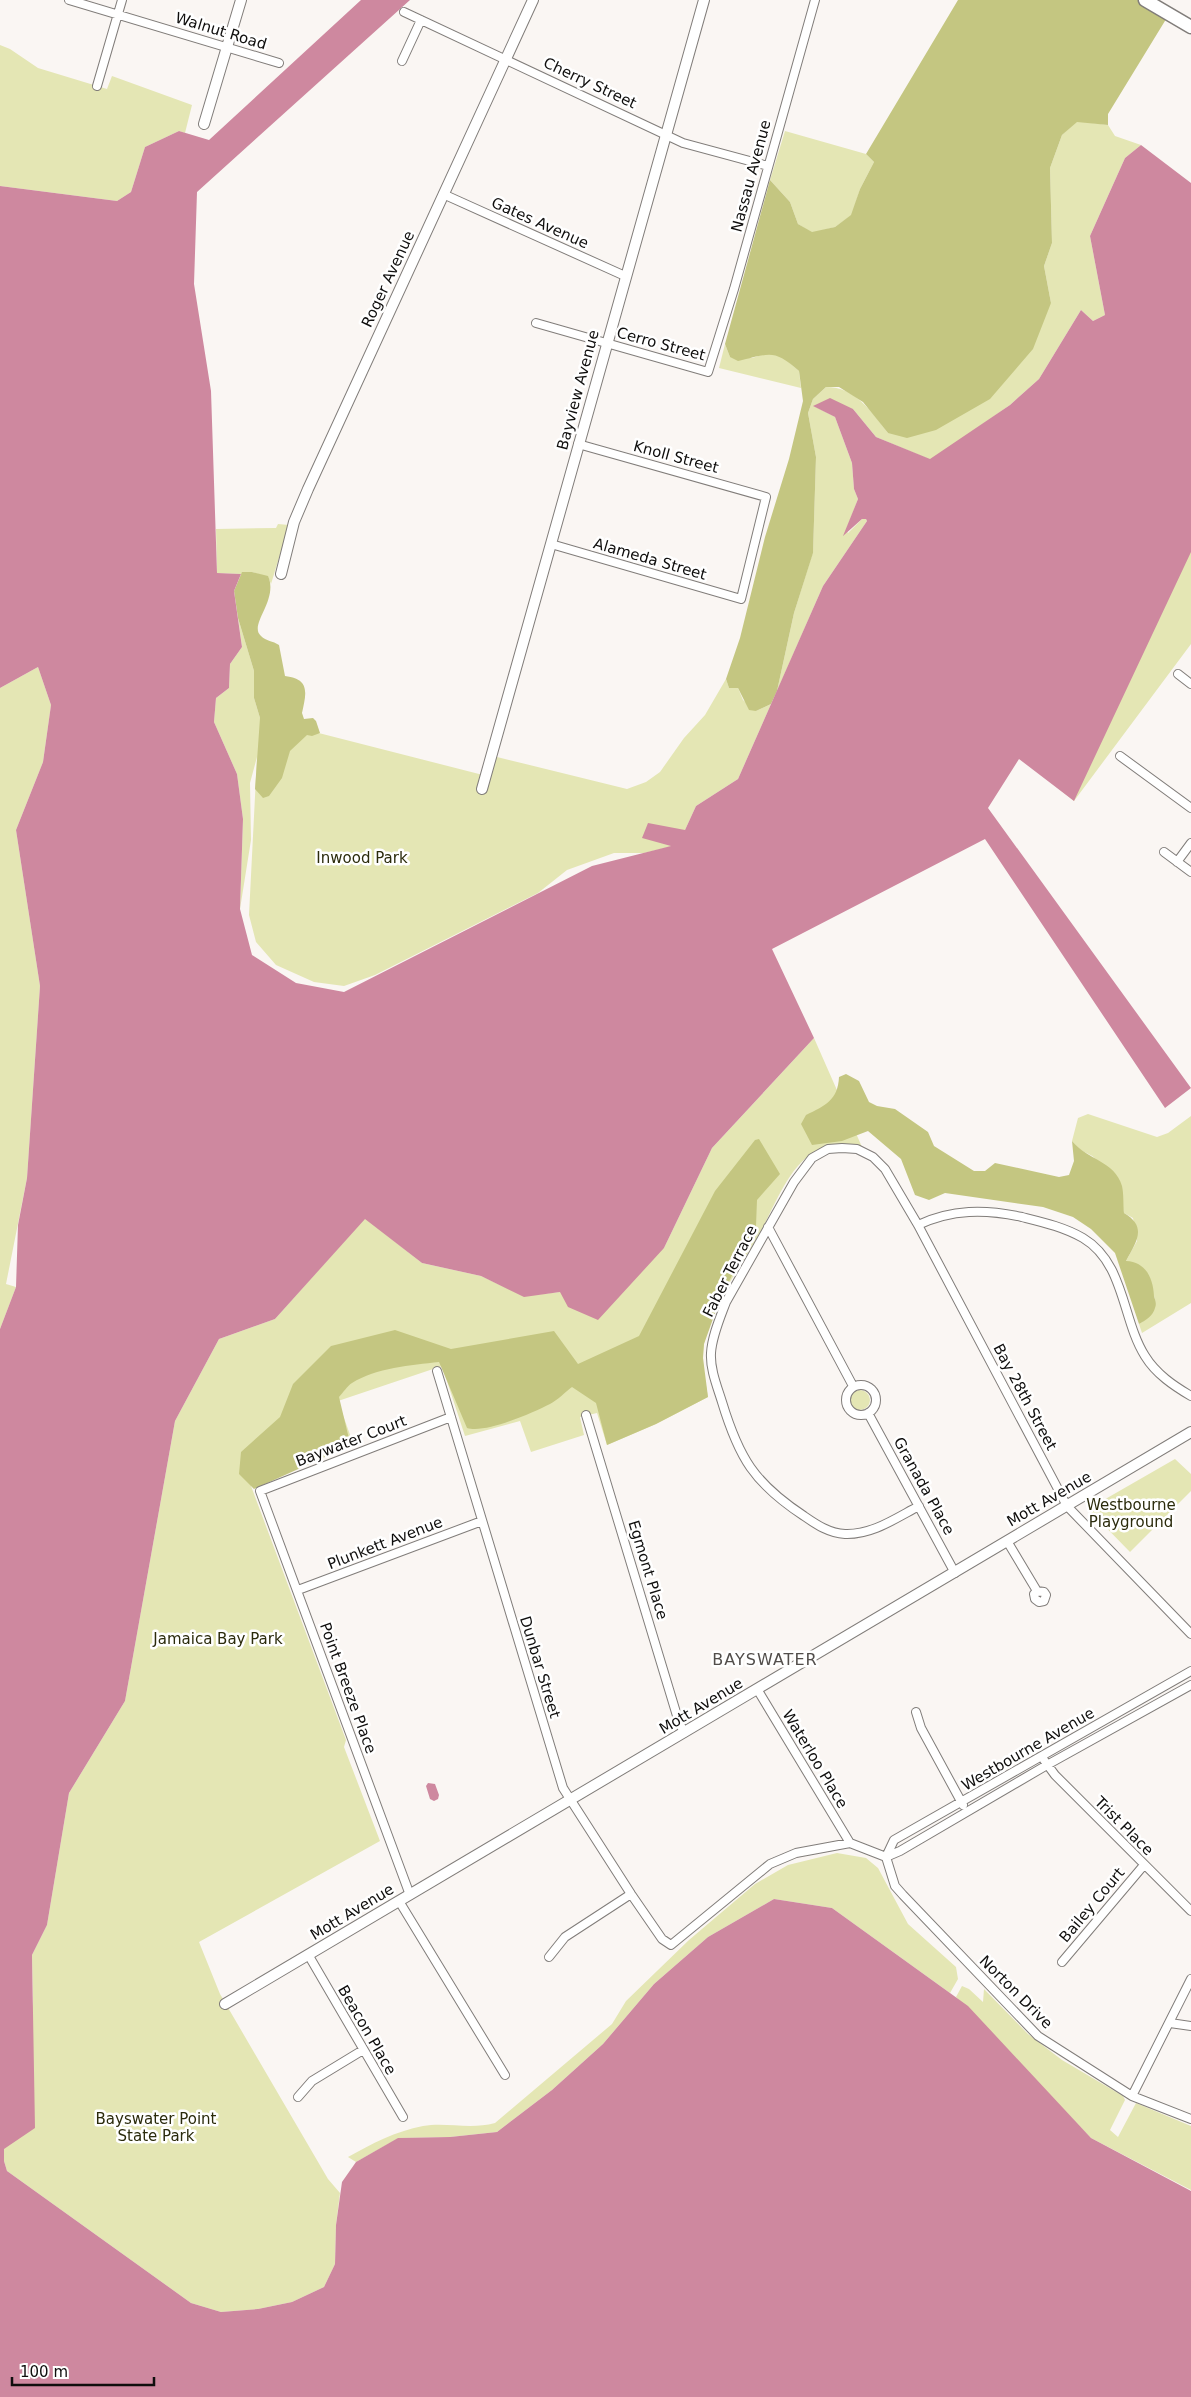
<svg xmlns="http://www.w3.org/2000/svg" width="1191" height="2397" viewBox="0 0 1191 2397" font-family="'DejaVu Sans',sans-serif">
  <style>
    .green { fill: #e4e6b4 }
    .forest { fill: #c4c681 }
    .water { fill: #ce889f }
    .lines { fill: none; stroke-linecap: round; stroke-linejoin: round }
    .minor-casing { stroke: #817d7a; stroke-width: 10 }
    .tertiary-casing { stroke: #817d7a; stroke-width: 12 }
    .primary-casing { stroke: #817d7a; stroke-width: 15 }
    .minor { stroke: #fff; stroke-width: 8 }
    .tertiary { stroke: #fff; stroke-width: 10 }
    .primary { stroke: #fff; stroke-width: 12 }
    .labels { text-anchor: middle; stroke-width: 5; stroke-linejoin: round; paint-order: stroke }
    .street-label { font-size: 15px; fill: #0f0e0d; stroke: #fff }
    .park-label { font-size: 15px; fill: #2b2b0c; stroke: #fff }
    .neighbourhood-label { font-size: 16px; letter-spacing: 1px; fill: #524e4b; stroke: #fff }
  </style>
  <rect width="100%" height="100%" fill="#faf6f3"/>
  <path class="green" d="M 0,45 L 10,49 L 38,68 L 107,89 L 112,76 L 192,105 L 185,133 L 179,131 L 145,147 L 131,192 L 117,201 L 0,186 Z
    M 1077,121 L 1108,125 L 1115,136 L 1141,145 L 1125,158 L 1090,236 L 1105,315 L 1093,321 L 1081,310 L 1039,379 L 1010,405 L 931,460 L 876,437 L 853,409 L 814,406 L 835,417 L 852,463 L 854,489 L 858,499 L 846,530 L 848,533 L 862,519 L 866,519 L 867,521 L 823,586 L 777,691 L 794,613 L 813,552 L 816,457 L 808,413 L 813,399 L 826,387 C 855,387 871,411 888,433 L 1051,303 L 1044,266 L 1052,243 L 1050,168 L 1062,135 Z
    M 785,131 L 866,154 L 874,162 L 860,189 L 852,215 L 835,227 L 812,233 L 798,224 L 790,202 L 770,180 Z
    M 725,344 L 730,357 L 752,358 L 768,353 L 783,357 L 799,371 L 801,388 L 719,368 Z
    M 1191,461 L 1191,644 L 1074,801 L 1023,760 Z
    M 278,524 L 289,525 L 271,584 L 268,577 L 252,572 L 241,574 L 217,573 L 216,529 L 276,528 Z
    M 238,618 L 254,671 L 254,698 L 260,718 L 483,775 L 489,755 L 627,789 L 646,782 L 660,772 L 684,738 L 705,715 L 726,679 L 729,688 L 738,688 L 743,700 L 756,711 L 771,704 L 738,779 L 696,806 L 685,830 L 673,846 L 644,853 L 614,853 L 567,870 L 538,893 L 375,975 L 344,986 L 314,982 L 276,965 L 256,942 L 249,915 L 257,757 L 250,783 L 251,840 L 240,909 L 243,819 L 237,774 L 214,722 L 216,698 L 229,688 L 230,664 L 242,647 Z
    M 38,667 L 51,705 L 43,762 L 16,830 L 40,986 L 27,1178 L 6,1284 L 16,1287 L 0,1329 L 0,688 Z
    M 814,1038 L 862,1147 C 846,1144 828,1143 814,1152 C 788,1168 775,1205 761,1231 C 741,1267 713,1301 704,1343 C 701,1361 705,1379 708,1397 L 656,1424 L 607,1445 L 597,1413 L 580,1417 L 584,1435 L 531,1452 L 520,1421 L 465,1436 L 442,1366 L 338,1401 L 354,1446 L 294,1467 L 251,1486 L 346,1740 L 344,1747 L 380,1841 L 199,1942 L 220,1994 L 328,2179 L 340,2193 L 336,2225 L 335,2264 L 324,2287 L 292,2302 L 258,2309 L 221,2312 L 191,2303 L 7,2171 L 4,2161 L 4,2149 L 33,2002 L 32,1955 L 47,1925 L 69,1793 L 125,1701 L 175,1421 L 219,1339 L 275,1319 L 365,1218 L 422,1263 L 481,1276 L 524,1296 L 560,1292 L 664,1248 L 712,1148 Z
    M 1088,1114 L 1157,1137 L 1168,1133 L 1191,1116 L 1191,1303 L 1142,1333 L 1139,1324 C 1149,1317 1159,1309 1154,1296 L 1126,1261 L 1137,1241 L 1133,1218 L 1124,1213 C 1123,1204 1105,1166 1097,1160 C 1088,1151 1083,1155 1072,1141 L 1078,1118 Z
    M850 1400a10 10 0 1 1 20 0a10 10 0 1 1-20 0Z
    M 1175,1459 L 1191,1474 L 1191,1491 L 1130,1552 L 1088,1509 Z
    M 837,1853 L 866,1858 L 878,1868 L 908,1924 L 956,1967 L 958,1979 L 950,1993 L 832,1908 L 774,1899 L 708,1937 L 654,1984 L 603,2044 L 552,2090 L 497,2132 L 450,2137 L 399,2138 L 356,2162 L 348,2157 C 371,2144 396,2131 423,2126 C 447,2122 470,2130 495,2123 L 612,2024 L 626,2001 L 689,1940 L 755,1884 L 788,1865 Z
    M 962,1986 L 969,1989 L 983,2002 L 984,1989 L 1028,2034 L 1062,2060 L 1123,2096 L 1125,2100 L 1110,2130 L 1118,2137 L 1136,2103 L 1191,2126 L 1191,2190 L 1091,2138 L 956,1997 Z"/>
  <path class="forest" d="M 958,0 L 1140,0 L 1168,16 L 1108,114 L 1108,125 L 1077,122 L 1062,135 L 1050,168 L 1052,243 L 1044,266 L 1051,303 L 1033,349 L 990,399 L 936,430 L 907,438 L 888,433 L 863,402 L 839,387 L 826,387 L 813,399 L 808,413 L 816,457 L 813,553 L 794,613 L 777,691 L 771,704 L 756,711 L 749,710 L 738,688 L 729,688 L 726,679 L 740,638 L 765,537 L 789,459 L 803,401 L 799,371 C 773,348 770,354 738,361 L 730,357 L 725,344 L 770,180 L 790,202 L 798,224 L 812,232 L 835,227 L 851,215 L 860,189 L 874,162 L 866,154 Z
    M 242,572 L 252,572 L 268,576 C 279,600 248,625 261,636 C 266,641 273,641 279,645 L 285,676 C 311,679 306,694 302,713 L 304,719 L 313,718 L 316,721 L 320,733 L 312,736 L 307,735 L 290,751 L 282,778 L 269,796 L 263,798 L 255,789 L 260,718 L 254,698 L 254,671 L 238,618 L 234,591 Z
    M 846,1074 L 859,1081 L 869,1102 L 877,1106 L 895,1109 L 928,1132 L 934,1146 L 974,1171 L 985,1171 L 995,1163 L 1059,1177 L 1069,1175 L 1074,1161 L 1072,1141 C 1087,1160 1115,1161 1122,1186 C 1124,1195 1123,1205 1124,1213 C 1148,1227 1136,1242 1126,1261 C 1146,1262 1153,1278 1154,1296 C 1155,1300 1157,1303 1155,1308 C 1153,1316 1146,1320 1139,1324 L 1115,1253 L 1091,1229 L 1073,1217 L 1043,1207 L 945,1193 L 929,1200 L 915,1195 L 901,1159 L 868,1131 L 842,1141 L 812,1145 L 801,1124 L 806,1115 C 825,1106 838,1100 839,1077 Z
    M 759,1139 L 780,1174 L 757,1200 L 756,1226 L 719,1302 L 704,1344 L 703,1358 L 708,1397 L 656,1424 L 607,1445 L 596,1403 L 572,1387 C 565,1392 558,1400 550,1404 C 532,1413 485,1434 467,1428 L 439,1362 C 411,1365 376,1368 352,1383 C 347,1386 343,1393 339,1397 L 350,1443 L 347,1447 L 254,1489 L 239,1474 L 241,1452 L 280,1417 L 293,1384 L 331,1346 L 395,1330 L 451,1349 L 554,1331 L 578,1364 L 639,1336 L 715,1191 L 755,1140 Z"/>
  <path class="water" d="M 361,0 L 410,0 L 197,192 L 194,284 L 211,391 L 217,573 L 241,574 L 234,591 L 242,647 L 230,664 L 229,688 L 216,698 L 214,722 L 237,774 L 243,819 L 240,909 L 252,955 L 296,983 L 344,992 L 592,866 L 671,846 L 642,838 L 648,823 L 685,830 L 696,806 L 738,779 L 823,586 L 867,521 L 866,519 L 862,519 L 843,536 L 858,499 L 854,489 L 852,463 L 835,417 L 813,406 L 830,398 L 853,409 L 876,437 L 930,459 L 1010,405 L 1039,379 L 1081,310 L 1093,321 L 1105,315 L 1090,236 L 1125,158 L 1141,145 L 1191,183 L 1191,552 L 1074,801 L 1019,759 L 988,808 L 1191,1088 L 1165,1108 L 985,839 L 772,949 L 814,1038 L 712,1148 L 664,1248 L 598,1320 L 568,1307 L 560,1292 L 524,1297 L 481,1276 L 422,1263 L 365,1219 L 275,1319 L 219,1339 L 175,1421 L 125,1701 L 69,1793 L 47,1925 L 32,1955 L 35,2128 L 4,2149 L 4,2161 L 7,2171 L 191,2303 L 221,2312 L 258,2309 L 292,2302 L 324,2287 L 335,2264 L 336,2225 L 342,2182 L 356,2162 L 398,2138 L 450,2137 L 497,2132 L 552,2090 L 603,2044 L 654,1984 L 708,1937 L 774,1899 L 832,1908 L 968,2006 L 1091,2138 L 1191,2191 L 1191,2397 L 0,2397 L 0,1329 L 16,1287 L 18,1225 L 27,1178 L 40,986 L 16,830 L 43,762 L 51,705 L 38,667 L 0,688 L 0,186 L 117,201 L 131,192 L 145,147 L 179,131 L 209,140 Z
    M 428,1783 L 435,1784 L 439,1795 L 438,1799 L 434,1801 L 430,1799 L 426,1786 Z"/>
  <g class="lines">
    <defs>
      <path id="minor" d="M 69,0 L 279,63
        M 404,12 L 683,143 L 768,166
        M 402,61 L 421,20
        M 97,86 L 122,0
        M 443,194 L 625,276
        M 536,323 L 708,372 L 734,289 L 815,0
        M 551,544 L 741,599 L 766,497 L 578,444
        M 1178,674 L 1191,684
        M 1120,756 L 1191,808
        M 1164,852 L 1191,872
        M 1177,862 L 1191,843
        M 918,1225 C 952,1209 985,1209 1022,1217 C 1042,1222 1064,1227 1083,1238 C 1125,1263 1122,1320 1145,1356 C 1156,1374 1174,1386 1191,1396
        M 768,1227 L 853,1386
        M 437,1371 L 563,1788 L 631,1894 L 662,1939 L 671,1945 L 770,1864 L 796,1853 L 850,1843 L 886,1857 L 900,1851 L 1047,1765 L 1191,1685
        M846 1400a15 15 0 1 1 30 0a15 15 0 1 1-30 0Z
        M 868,1413 L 955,1573
        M 586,1415 L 678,1719 L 684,1733
        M 919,1506 C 896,1518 872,1535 845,1534 C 829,1533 817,1525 804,1516 C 754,1483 739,1458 722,1402 C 717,1386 710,1369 711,1353 C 712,1336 720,1318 726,1302 L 794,1182 L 812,1158 L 828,1149 L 842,1148 L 857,1149 L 873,1157 L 885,1169 L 918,1225 L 1067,1506 L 1191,1634
        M 1007,1541 L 1037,1591 L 1034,1594 L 1035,1599 L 1039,1602 L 1044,1601 L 1046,1595 L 1044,1592 L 1037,1591
        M 298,1590 L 482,1521
        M 757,1689 L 850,1843
        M 916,1712 L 921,1728 L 963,1805
        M 1044,1760 L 1055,1775 L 1191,1911
        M 886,1857 L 895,1886 L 903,1895 L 1038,2036 L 1132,2096 L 1191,2119
        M 886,1857 L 894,1840 L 1191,1671
        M 410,1895 L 260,1491 L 451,1417
        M 399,1901 L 505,2075
        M 309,1956 L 403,2117
        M 549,1957 L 565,1937 L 631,1894
        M 1062,1962 L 1144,1865
        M 1170,2023 L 1191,2026
        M 1132,2096 L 1191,1979
        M 298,2097 L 312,2081 L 363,2050"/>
      <path id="tertiary" d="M 204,124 L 241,0
        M 281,574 L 294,522 L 308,489 L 533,0
        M 482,789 L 704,0
        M 225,2004 L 1191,1432"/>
      <path id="primary" d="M 1145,0 L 1191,27"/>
    </defs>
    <use href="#minor" class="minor-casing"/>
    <use href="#tertiary" class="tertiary-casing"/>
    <use href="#primary" class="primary-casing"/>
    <use href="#minor" class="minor"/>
    <use href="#tertiary" class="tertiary"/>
    <use href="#primary" class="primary"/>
  </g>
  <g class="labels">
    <g class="street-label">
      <text transform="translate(221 31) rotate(17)" y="5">Walnut Road</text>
      <text transform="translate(590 83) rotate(25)" y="5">Cherry Street</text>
      <text transform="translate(751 176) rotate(-75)" y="5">Nassau Avenue</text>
      <text transform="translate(540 223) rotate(24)" y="5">Gates Avenue</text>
      <text transform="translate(388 279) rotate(-65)" y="5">Roger Avenue</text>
      <text transform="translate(661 344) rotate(15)" y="5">Cerro Street</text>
      <text transform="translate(578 390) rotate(-75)" y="5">Bayview Avenue</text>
      <text transform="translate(676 457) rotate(15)" y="5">Knoll Street</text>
      <text transform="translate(650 559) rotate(16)" y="5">Alameda Street</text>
      <text transform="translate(730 1271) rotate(-63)" y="5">Faber Terrace</text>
      <text transform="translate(1025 1397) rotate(62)" y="5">Bay 28th Street</text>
      <text transform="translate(351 1441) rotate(-21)" y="5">Baywater Court</text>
      <text transform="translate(924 1486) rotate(61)" y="5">Granada Place</text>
      <text transform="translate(1049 1499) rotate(-30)" y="5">Mott Avenue</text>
      <text transform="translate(385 1543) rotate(-21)" y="5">Plunkett Avenue</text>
      <text transform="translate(648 1570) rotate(73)" y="5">Egmont Place</text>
      <text transform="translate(540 1667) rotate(73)" y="5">Dunbar Street</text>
      <text transform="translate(348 1688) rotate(70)" y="5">Point Breeze Place</text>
      <text transform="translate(701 1706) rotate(-31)" y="5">Mott Avenue</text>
      <text transform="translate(1028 1749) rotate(-30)" y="5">Westbourne Avenue</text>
      <text transform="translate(815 1759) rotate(59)" y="5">Waterloo Place</text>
      <text transform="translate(1124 1826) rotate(45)" y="5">Trist Place</text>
      <text transform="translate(1092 1905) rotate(-50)" y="5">Bailey Court</text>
      <text transform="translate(352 1912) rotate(-31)" y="5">Mott Avenue</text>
      <text transform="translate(1016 1992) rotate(45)" y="5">Norton Drive</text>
      <text transform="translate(367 2030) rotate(60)" y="5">Beacon Place</text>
    </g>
    <g class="park-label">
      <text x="362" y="863">Inwood Park</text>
      <text x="1131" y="1510">Westbourne<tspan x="1131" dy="17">Playground</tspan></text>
      <text x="218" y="1644">Jamaica Bay Park</text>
      <text x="156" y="2124">Bayswater Point<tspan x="156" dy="17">State Park</tspan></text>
    </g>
    <g class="neighbourhood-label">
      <text x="765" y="1665">BAYSWATER</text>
    </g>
  </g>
  <path d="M12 2377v8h142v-8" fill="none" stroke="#0f0e0d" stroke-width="2.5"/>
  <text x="20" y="2377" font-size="15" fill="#0f0e0d" stroke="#ffffff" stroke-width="4" paint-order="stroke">100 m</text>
</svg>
